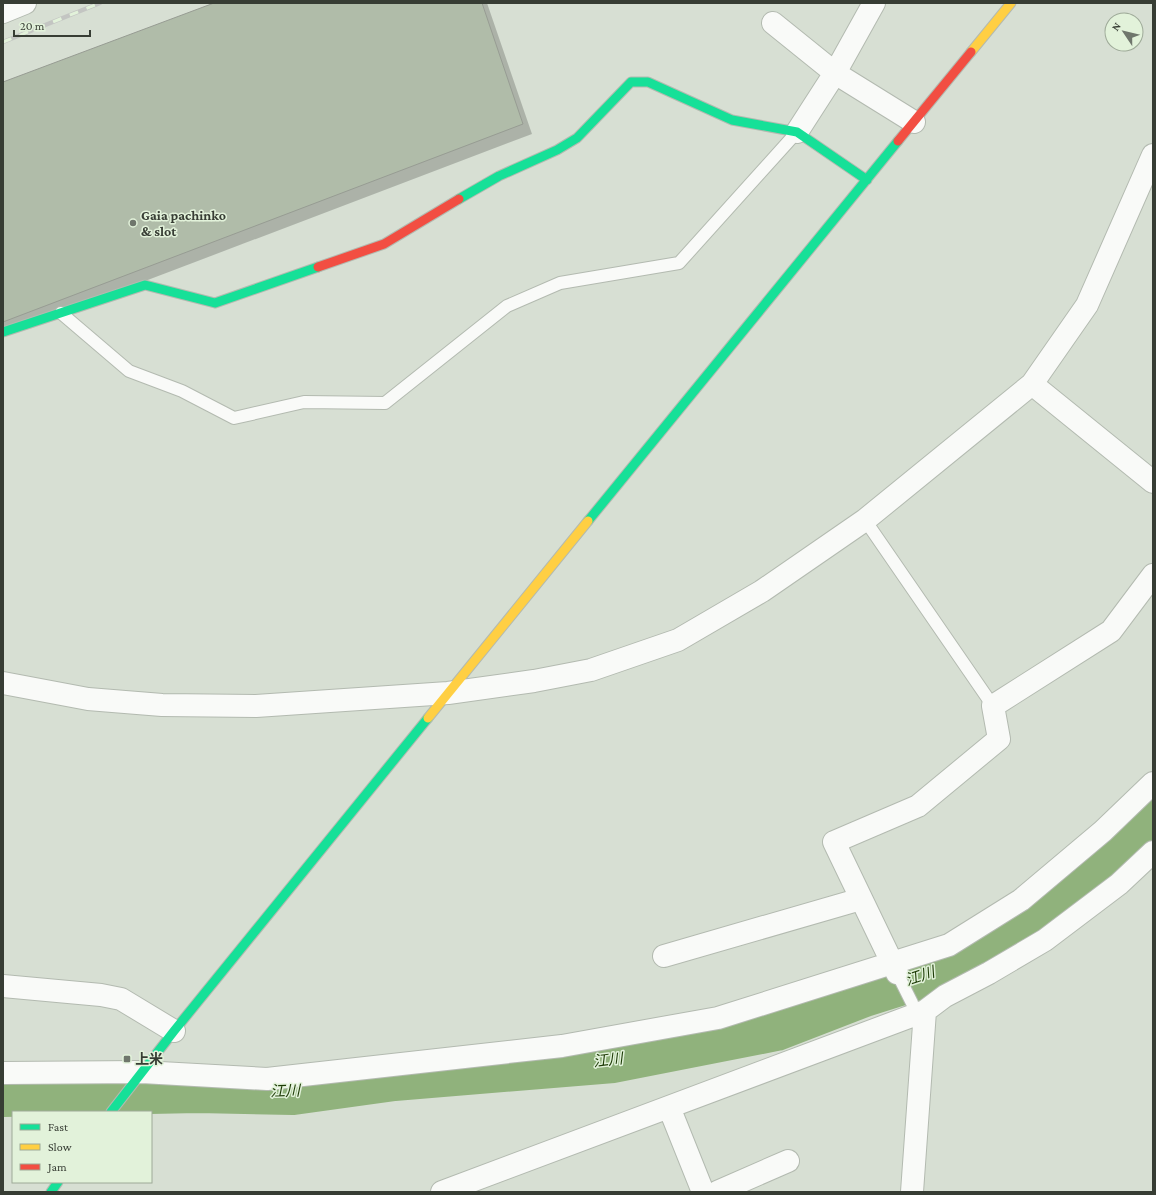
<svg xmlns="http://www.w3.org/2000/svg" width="1156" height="1195" viewBox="0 0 1156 1195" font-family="'Crimson Pro','Noto Sans JP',serif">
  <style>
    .shadow { fill: #0003 }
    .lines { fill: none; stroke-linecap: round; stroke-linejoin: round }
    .river { stroke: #90b27c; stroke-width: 46 }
    .building { fill: #b0bca9; stroke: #979c93 }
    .lane-casing { stroke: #b3bab0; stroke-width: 14 }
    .street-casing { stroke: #b3bab0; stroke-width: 24 }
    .fast-casing { stroke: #b3bab0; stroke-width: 11 }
    .slow-casing { stroke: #b3bab0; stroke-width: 11 }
    .jam-casing { stroke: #b3bab0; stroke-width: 11 }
    .lane { stroke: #f9faf8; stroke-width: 12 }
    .street { stroke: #f9faf8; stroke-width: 22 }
    .fast { stroke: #16e098; stroke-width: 9 }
    .slow { stroke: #ffcf43; stroke-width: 9 }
    .jam { stroke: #f24e42; stroke-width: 9 }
    .rail-casing { stroke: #c3c5c2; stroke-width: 4.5 }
    .rail { stroke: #e2f2da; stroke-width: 3; stroke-dasharray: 9; stroke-linecap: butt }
    .poi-dot { fill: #6f766c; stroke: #e2f2da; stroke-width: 1.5 }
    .labels { text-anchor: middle; stroke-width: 3; stroke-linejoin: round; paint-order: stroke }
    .poi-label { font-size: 14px; font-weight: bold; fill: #373d34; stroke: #e2f2da; text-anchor: start }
    .water-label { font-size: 15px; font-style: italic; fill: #1d3b06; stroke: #e2f2da }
  </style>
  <rect width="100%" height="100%" fill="#d7dfd3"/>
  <path class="shadow" d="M 216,3 L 487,3 L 532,134 L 3,335 L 3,83 Z"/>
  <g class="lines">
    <path class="river" d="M 3,1094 L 198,1090 L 293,1092 L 394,1078 L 613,1060 L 776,1028 L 864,994 L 956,965 L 1013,934 L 1145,831 L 1153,822"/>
  </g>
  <path class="building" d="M 214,3 L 482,3 L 523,124 L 3,322 L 3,82 Z"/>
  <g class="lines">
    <defs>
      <path id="lane" d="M 61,313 L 129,371 L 182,391 L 234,418 L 304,402 L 385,403 L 507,306 L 560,283 L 679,263 L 797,132
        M 865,520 L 993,706
        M 897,973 L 912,1003"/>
      <path id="street" d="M 3,12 L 25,3
        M 773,23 L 835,73 L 914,122
        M 797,132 L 835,73 L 874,3
        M 1032,384 L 1153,482
        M 3,683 L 88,699 L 162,705 L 256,706 L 448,693 L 534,681 L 591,670 L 678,640 L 762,591 L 865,520 L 1032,384 L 1087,305 L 1153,155
        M 664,956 L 861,899
        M 897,973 L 834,842 L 918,806 L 999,739 L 993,706 L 1111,631 L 1153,575
        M 3,986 L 101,995 L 121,999 L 174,1031
        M 3,1073 L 142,1072 L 267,1079 L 562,1046 L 718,1018 L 949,945 L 1021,900 L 1103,831 L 1153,783
        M 669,1107 L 703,1192
        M 442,1192 L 925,1011 L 945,996 L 989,973 L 1045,940 L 1119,884 L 1153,852
        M 717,1192 L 788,1161
        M 912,1192 L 925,1011"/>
      <path id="fast" d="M 459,199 L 499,176 L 557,150 L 577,138 L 631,82 L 648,82 L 732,120 L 797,132 L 867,180
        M 3,332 L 145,285 L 215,303 L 318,267
        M 588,521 L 898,141
        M 111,1112 L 174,1031 L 428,718
        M 51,1192 L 58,1182"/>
      <path id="slow" d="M 971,52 L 1011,3
        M 428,718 L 588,521"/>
      <path id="jam" d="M 898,141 L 971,52
        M 318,267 L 384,244 L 459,199"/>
    </defs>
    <use href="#lane" class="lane-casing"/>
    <use href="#street" class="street-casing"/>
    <use href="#fast" class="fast-casing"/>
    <use href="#slow" class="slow-casing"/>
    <use href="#jam" class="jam-casing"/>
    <use href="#lane" class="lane"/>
    <use href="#street" class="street"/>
    <use href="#fast" class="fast"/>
    <use href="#slow" class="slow"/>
    <use href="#jam" class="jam"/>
    <defs>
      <path id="rail" d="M 3,42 L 100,3"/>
    </defs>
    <use href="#rail" class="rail-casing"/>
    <use href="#rail" class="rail"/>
  </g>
  <g class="poi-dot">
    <circle cx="133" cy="223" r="4"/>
    <rect x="123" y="1055" width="8" height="8" rx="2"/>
  </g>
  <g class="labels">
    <g class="poi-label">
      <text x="141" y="220">Gaia pachinko<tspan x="141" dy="16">&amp; slot</tspan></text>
      <text x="135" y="1064">上米</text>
    </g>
    <g class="water-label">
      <text transform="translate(920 976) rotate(-18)" y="5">江川</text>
      <text transform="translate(608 1060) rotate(-7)" y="5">江川</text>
      <text transform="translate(285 1091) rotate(-2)" y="5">江川</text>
    </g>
  </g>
  <rect width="1156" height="1195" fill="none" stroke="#373d34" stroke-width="8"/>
  <rect x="12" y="1111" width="140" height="72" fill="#e2f2da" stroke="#9eaa98"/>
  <rect x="20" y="1124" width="20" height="6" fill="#16e098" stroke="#9eaa98"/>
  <text x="48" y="1131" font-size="12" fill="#373d34">Fast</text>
  <rect x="20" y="1144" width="20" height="6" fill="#ffcf43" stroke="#9eaa98"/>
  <text x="48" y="1151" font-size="12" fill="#373d34">Slow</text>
  <rect x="20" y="1164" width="20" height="6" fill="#f24e42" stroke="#9eaa98"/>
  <text x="48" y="1171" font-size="12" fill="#373d34">Jam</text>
  <g transform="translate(1124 32) rotate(305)"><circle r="19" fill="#e2f2da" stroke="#9eaa98"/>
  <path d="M0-3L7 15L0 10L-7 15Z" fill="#6f766c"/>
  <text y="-6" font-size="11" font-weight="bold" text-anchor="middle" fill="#373d34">N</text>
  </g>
  <path d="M14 30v6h76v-6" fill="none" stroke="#373d34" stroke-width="2"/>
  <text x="20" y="30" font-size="12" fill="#373d34" stroke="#e2f2da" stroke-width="3" paint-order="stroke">20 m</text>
</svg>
